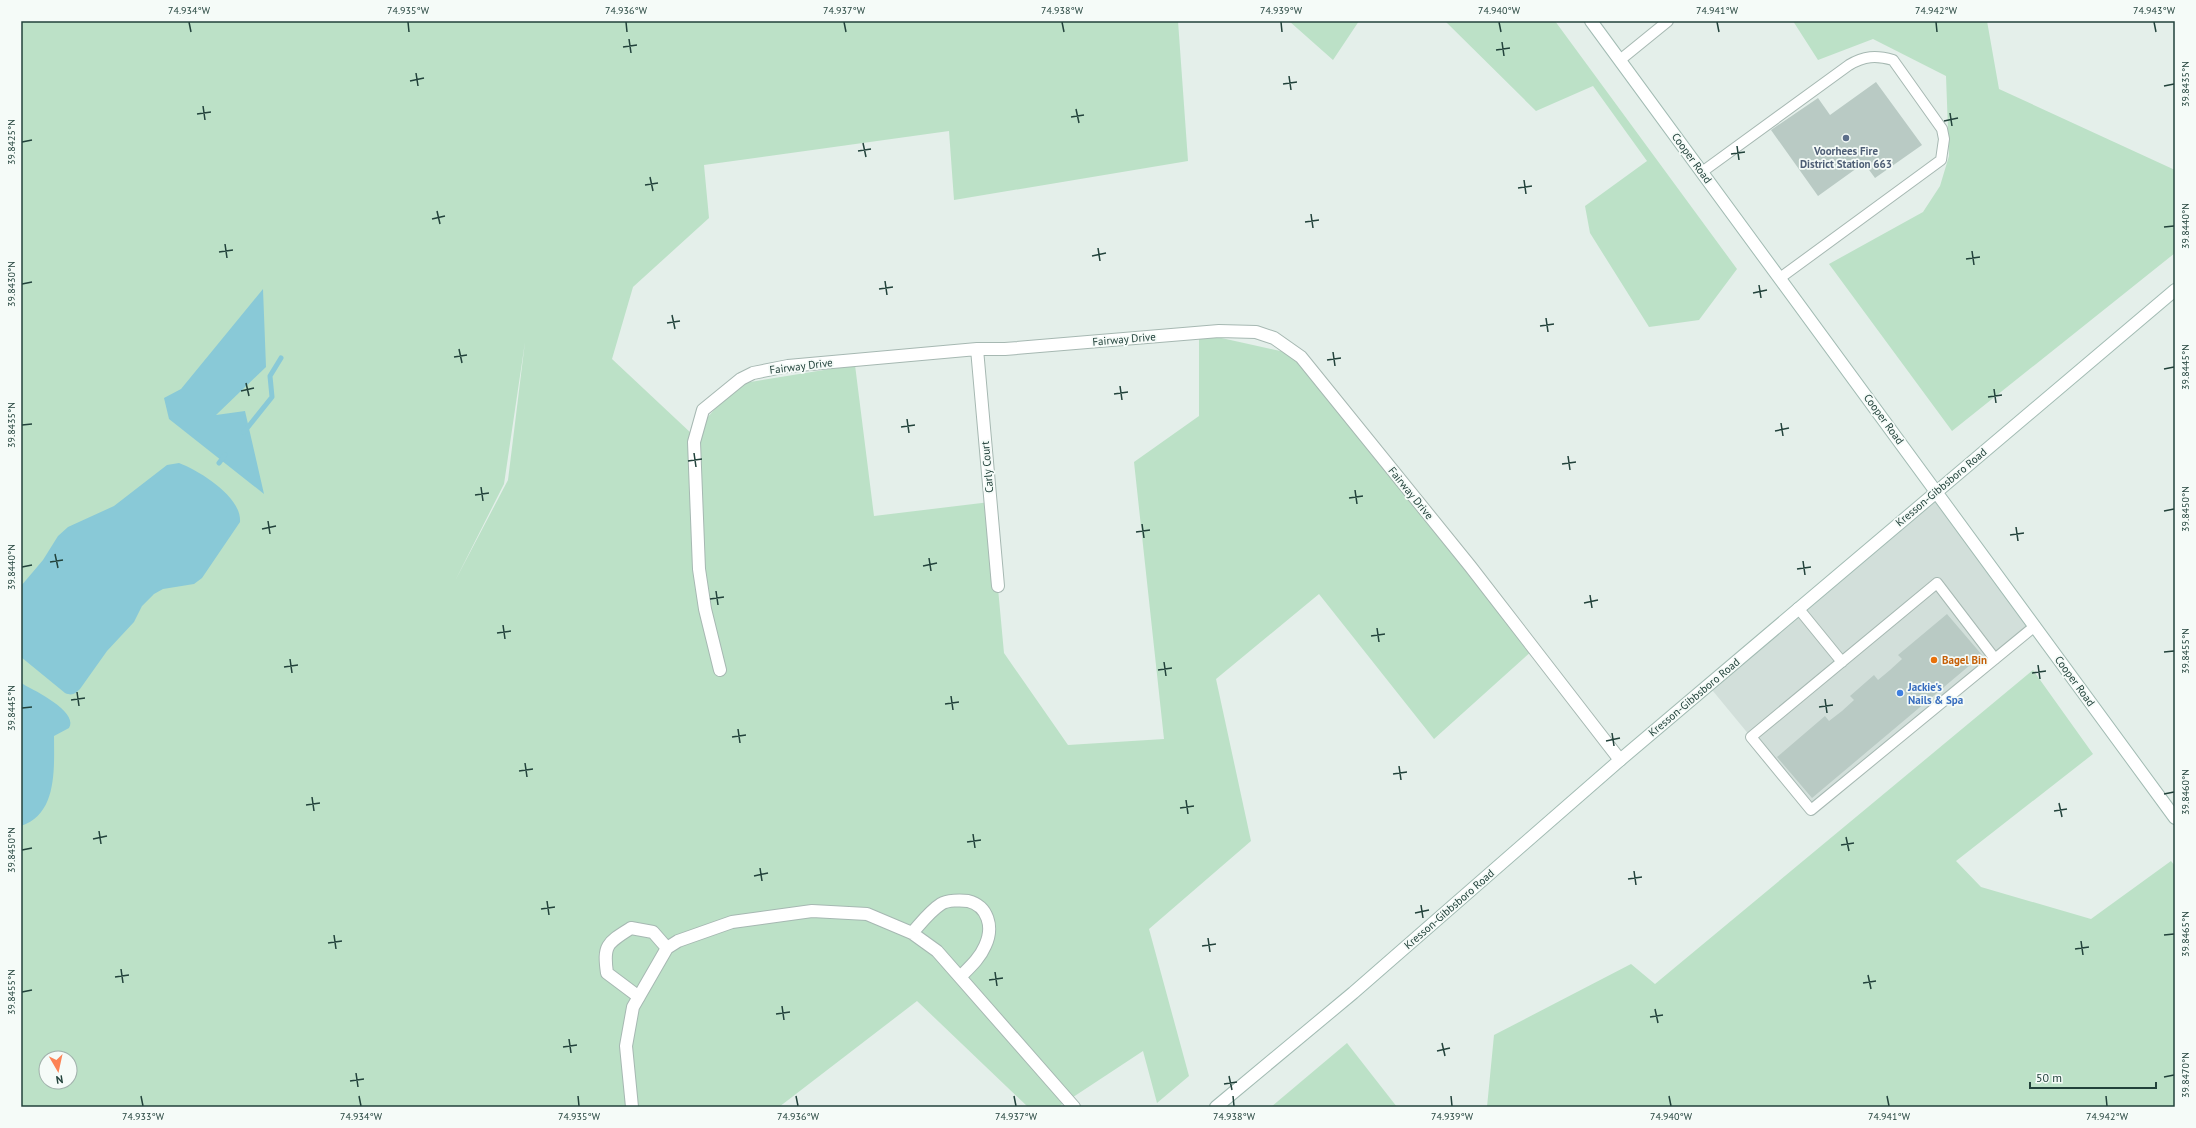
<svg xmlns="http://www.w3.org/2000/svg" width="2196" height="1128" viewBox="0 0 2196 1128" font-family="'PT Sans',sans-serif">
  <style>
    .built { fill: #d2dfda }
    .green { fill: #bce1c7; fill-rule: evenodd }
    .water { fill: #89c9d7 }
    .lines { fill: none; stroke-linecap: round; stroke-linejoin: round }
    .stream { stroke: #89c9d7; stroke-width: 5 }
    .building { fill: #b9cac4 }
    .lane-casing { stroke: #a6b8b2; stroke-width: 12 }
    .street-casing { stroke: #a6b8b2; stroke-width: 14 }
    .secondary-casing { stroke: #a2bbb3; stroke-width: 14 }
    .lane { stroke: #fff; stroke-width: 10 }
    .street { stroke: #fff; stroke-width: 12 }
    .secondary { stroke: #fff; stroke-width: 12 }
    .ticks { fill: none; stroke: #22423b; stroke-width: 1.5 }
    .service-dot { fill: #5c6f8a; stroke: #f5fbf8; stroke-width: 1.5 }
    .food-dot { fill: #e8710a; stroke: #f5fbf8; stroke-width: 1.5 }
    .shop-dot { fill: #3f7fe0; stroke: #f5fbf8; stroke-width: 1.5 }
    .labels { text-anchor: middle; stroke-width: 3.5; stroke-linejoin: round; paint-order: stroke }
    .service-label { font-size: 11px; font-weight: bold; fill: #4e5e75; stroke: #f5fbf8 }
    .street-label { font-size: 11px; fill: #22423b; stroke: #f5fbf8 }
    .food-label { font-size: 11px; font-weight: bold; fill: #c56008; stroke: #f5fbf8; text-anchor: start }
    .shop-label { font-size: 11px; font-weight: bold; fill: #366cbe; stroke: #f5fbf8; text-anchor: start }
    .neatline { fill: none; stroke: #22423b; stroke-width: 1.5 }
    .ticks-label { font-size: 10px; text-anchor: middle; fill: #22423b }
  </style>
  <rect width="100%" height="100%" fill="#e4efea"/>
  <path class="built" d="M 1937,491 L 2035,626 L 1811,810 L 1708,685 Z"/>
  <path class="green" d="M 21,21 L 1178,21 L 1188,161 L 954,200 L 949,131 L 704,165 L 709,218 L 633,287 L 612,359 L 692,434 L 738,384 L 855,365 L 874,516 L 990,502 L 1004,653 L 1068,745 L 1164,739 L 1134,462 L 1199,416 L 1199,333 L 1303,356 L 1534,649 L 1434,739 L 1319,594 L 1216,679 L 1251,841 L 1149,929 L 1189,1076 L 1157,1103 L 1143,1051 L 1058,1107 L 1028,1107 L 917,1001 L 779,1107 L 21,1107 ZM 525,342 L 508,480 L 455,581 L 504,484 ZM 46,1058 L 70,1058 L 70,1082 L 46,1082 Z
    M 1289,21 L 1359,21 L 1333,60 Z
    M 1445,21 L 1555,21 L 1737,269 L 1699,320 L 1649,327 L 1590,233 L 1585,206 L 1647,161 L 1593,86 L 1536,111 Z
    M 1793,21 L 1987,21 L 1999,89 L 2175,170 L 2175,253 L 1952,431 L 1829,264 L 1923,212 L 1940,186 L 1949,156 L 1946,76 L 1873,39 L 1818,60 Z
    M 2033,670 L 2093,754 L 1956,861 L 1981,887 L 2091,919 L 2171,861 L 2175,866 L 2175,1107 L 1487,1107 L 1494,1035 L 1631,964 L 1655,984 Z
    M 1347,1043 L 1397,1107 L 1271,1107 Z"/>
  <path class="water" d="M 263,289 L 266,367 L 216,415 L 245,411 L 264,494 L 169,419 L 164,398 L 181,389 Z
    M 179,463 C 200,471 242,497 240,522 L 202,578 L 194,584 L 163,589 L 154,594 L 142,606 L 134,622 L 107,651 L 80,689 C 75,694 72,696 65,693 L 21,657 L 21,586 L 43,560 L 58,536 L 68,527 L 114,506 L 167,465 Z
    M 21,683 C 33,690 79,711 69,728 L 54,736 C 54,767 58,814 21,826 Z"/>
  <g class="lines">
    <path class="stream" d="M 244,432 L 272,397 L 270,376 L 281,358
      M 219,463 L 225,455"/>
  </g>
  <path class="building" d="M 1876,82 L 1922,145 L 1875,178 L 1864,163 L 1818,196 L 1771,130 L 1818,98 L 1830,115 Z
    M 1947,614 L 1982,655 L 1812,798 L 1777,757 L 1825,716 L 1829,721 L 1842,711 L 1854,700 L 1850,696 L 1874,675 L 1878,680 L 1890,670 L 1902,659 L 1898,655 Z"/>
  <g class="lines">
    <defs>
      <path id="lane" d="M 1620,60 L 1668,21
        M 1702,172 L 1849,65 C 1864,56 1876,55 1893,60 L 1942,129 L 1944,139 L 1941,160 L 1780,278
        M 1798,608 L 1842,662
        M 1995,659 L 1937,583 L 1751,737 L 1811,810 L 2035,626"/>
      <path id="street" d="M 977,349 L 998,586
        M 720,670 L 705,609 L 699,569 L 694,442 L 703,410 L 741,379 L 753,373 L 788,366 L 977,349 L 1005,349 L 1219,331 L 1256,332 L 1274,338 L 1301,357 L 1470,566 L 1620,760
        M 912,933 C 921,923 930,911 941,904 C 947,900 961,900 968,901 C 988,906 994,927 985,946 C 980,958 970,967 960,977
        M 639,997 L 607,973 C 603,945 607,943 631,928 L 653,932 L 667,948
        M 632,1107 L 626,1046 L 633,1007 L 667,948 L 678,941 L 732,922 L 812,911 L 867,914 L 912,933 L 937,951 L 1074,1107"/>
      <path id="secondary" d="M 1591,21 L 2175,818
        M 1216,1107 L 1353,993 L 1620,760 L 2175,290"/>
    </defs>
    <use href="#lane" class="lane-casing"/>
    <use href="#street" class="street-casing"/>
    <use href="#secondary" class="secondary-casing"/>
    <use href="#lane" class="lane"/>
    <use href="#street" class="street"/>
    <use href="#secondary" class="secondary"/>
  </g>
  <path class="ticks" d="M 189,22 L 191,32M 408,22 L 409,32M 626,22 L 627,32M 844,22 L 846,32M 1062,22 L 1064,32M 1281,22 L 1282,32M 1499,22 L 1501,32M 1717,22 L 1719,32M 1936,22 L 1937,32M 2154,22 L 2156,32M 629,39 L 631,53M 1502,42 L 1504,56M 623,47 L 637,45M 1496,50 L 1510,48M 416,73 L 418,86M 1289,76 L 1291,90M 410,81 L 424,78M 1283,84 L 1297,82M 2164,86 L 2174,84M 203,106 L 205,120M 1076,109 L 1079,123M 1950,113 L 1952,126M 197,114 L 211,112M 1071,117 L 1084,115M 1944,121 L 1958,118M 22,142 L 32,140M 863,143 L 866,157M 1737,146 L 1739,160M 858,151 L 871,149M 1731,154 L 1745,152M 650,177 L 653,191M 1524,180 L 1526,194M 645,185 L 658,183M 1518,188 L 1532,186M 437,211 L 440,224M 1311,214 L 1313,228M 432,219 L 445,216M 1305,222 L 1319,220M 2164,227 L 2174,226M 225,244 L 227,258M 1098,248 L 1100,261M 1972,251 L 1974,265M 219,252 L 233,250M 1092,256 L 1106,253M 1966,259 L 1980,257M 885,281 L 887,295M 22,284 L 32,282M 1759,285 L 1761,298M 879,289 L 893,287M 1753,293 L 1767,290M 672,315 L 675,329M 1546,318 L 1548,332M 667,323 L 680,321M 1540,326 L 1554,324M 459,349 L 462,363M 1333,352 L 1335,366M 454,357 L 467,355M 1327,360 L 1341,358M 2164,369 L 2174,367M 246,383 L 249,396M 1120,386 L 1122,400M 1994,389 L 1996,403M 241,391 L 254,388M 1114,394 L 1128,392M 1988,397 L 2002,395M 907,419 L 909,433M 1781,423 L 1783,436M 22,425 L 32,424M 901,427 L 915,425M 1775,431 L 1789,428M 694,453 L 696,467M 1568,456 L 1570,470M 688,461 L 702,459M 1562,464 L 1576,462M 481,487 L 483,501M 1355,490 L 1357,504M 475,495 L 489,493M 1349,498 L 1363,496M 2164,511 L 2174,509M 268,521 L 270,534M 1142,524 L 1144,538M 2016,527 L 2018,541M 262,529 L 276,526M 1136,532 L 1150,530M 2010,535 L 2024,533M 55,554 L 58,568M 929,558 L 931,571M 1803,561 L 1805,575M 50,562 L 63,560M 923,566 L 937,563M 22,567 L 32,565M 1797,569 L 1811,567M 716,591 L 718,605M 1590,595 L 1592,608M 710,599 L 724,597M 1584,603 L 1598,600M 503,625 L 505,639M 1377,628 L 1379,642M 497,633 L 511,631M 1371,636 L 1385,634M 2164,652 L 2174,651M 290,659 L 292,673M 1164,662 L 1166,676M 2038,665 L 2040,679M 284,667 L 298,665M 1158,670 L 1172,668M 2032,673 L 2046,671M 77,692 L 79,706M 951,696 L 953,710M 1825,699 L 1827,713M 71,700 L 85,698M 945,704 L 959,702M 1819,707 L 1833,705M 22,708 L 32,707M 738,729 L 740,743M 1612,733 L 1614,746M 732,737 L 746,735M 1606,741 L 1620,738M 525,763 L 527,777M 1399,766 L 1401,780M 519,771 L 533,769M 1393,774 L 1407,772M 2164,794 L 2174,792M 312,797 L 314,811M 1186,800 L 1188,814M 2059,803 L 2062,817M 306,805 L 320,803M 1180,808 L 1194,806M 2054,811 L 2067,809M 99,831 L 101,844M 973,834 L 975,848M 1846,837 L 1849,851M 93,839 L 107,836M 967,842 L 981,840M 1841,845 L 1854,843M 22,850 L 32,848M 760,868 L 762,881M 1634,871 L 1636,885M 754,876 L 768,873M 1628,879 L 1642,877M 547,901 L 549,915M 1421,905 L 1423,918M 541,909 L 555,907M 1415,913 L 1429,910M 334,935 L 336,949M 2164,935 L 2174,934M 1208,938 L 1210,952M 2081,941 L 2083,955M 328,943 L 342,941M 1202,946 L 1216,944M 2075,949 L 2089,947M 121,969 L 123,983M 995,972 L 997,986M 1868,975 L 1871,989M 115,977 L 129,975M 989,980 L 1003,978M 1863,983 L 1876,981M 22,992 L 32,990M 782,1006 L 784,1020M 1655,1009 L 1658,1023M 776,1014 L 790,1012M 1650,1017 L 1663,1015M 569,1039 L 571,1053M 1442,1043 L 1445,1056M 563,1047 L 577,1045M 1437,1051 L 1450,1048M 356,1073 L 358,1087M 1229,1076 L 1232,1090M 2164,1077 L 2174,1075M 350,1081 L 364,1079M 1224,1084 L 1237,1082M 141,1096 L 143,1106M 359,1096 L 361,1106M 578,1096 L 579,1106M 796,1096 L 798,1106M 1014,1096 L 1016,1106M 1233,1096 L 1234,1106M 1451,1096 L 1452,1106M 1669,1096 L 1671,1106M 1887,1096 L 1889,1106M 2106,1096 L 2107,1106"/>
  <circle class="service-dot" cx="1846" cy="138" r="4"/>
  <circle class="food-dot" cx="1934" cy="660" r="4"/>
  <circle class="shop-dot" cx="1900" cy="693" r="4"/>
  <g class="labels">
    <g class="service-label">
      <text x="1846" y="155">Voorhees Fire<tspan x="1846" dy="13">District Station 663</tspan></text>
    </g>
    <g class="street-label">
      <text transform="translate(1692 158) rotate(54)" y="4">Cooper Road</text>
      <text transform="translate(1124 339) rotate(-5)" y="4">Fairway Drive</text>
      <text transform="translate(801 366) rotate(-7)" y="4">Fairway Drive</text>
      <text transform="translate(1884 419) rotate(54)" y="4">Cooper Road</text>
      <text transform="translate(987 467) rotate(-95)" y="4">Carly Court</text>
      <text transform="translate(1941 487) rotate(-40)" y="4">Kresson-Gibbsboro Road</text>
      <text transform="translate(1411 493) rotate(51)" y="4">Fairway Drive</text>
      <text transform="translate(2075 681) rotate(54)" y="4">Cooper Road</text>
      <text transform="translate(1694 697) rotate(-40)" y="4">Kresson-Gibbsboro Road</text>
      <text transform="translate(1449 909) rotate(-41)" y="4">Kresson-Gibbsboro Road</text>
    </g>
    <g class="food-label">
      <text x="1942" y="664">Bagel Bin</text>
    </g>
    <g class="shop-label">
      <text x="1908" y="691">Jackie's<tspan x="1908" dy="13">Nails &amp; Spa</tspan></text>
    </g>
  </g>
  <rect width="2196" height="1128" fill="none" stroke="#f5fbf8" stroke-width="44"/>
  <g transform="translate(58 1070) rotate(171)"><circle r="19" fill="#f5fbf8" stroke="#a1b1ac"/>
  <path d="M0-3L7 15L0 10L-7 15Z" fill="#fc8355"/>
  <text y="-6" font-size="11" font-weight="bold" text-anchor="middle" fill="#22423b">N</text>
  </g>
  <path d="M2030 1082v6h126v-6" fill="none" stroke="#22423b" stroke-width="2"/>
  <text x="2036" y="1082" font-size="12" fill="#22423b" stroke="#f5fbf8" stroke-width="3" paint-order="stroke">50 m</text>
  <rect x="22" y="22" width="2152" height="1084" class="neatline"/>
  <g class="ticks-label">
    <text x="189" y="14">74.934°W</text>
    <text x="408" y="14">74.935°W</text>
    <text x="626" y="14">74.936°W</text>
    <text x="844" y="14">74.937°W</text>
    <text x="1062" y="14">74.938°W</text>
    <text x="1281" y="14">74.939°W</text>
    <text x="1499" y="14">74.940°W</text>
    <text x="1717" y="14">74.941°W</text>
    <text x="1936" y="14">74.942°W</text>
    <text x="2154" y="14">74.943°W</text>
    <text transform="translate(2185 84) rotate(-90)" y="4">39.8435°N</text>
    <text transform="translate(11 142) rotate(-90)" y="4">39.8425°N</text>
    <text transform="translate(2185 226) rotate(-90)" y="4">39.8440°N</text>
    <text transform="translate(11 284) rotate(-90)" y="4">39.8430°N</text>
    <text transform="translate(2185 367) rotate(-90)" y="4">39.8445°N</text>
    <text transform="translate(11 425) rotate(-90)" y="4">39.8435°N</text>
    <text transform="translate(2185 509) rotate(-90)" y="4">39.8450°N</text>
    <text transform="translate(11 567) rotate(-90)" y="4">39.8440°N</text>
    <text transform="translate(2185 651) rotate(-90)" y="4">39.8455°N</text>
    <text transform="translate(11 708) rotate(-90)" y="4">39.8445°N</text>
    <text transform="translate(2185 792) rotate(-90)" y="4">39.8460°N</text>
    <text transform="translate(11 850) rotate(-90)" y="4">39.8450°N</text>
    <text transform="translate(2185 934) rotate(-90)" y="4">39.8465°N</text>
    <text transform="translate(11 992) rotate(-90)" y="4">39.8455°N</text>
    <text transform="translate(2185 1075) rotate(-90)" y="4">39.8470°N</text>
    <text x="143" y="1120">74.933°W</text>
    <text x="361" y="1120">74.934°W</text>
    <text x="579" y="1120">74.935°W</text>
    <text x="798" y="1120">74.936°W</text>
    <text x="1016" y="1120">74.937°W</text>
    <text x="1234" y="1120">74.938°W</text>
    <text x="1452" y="1120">74.939°W</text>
    <text x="1671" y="1120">74.940°W</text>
    <text x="1889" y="1120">74.941°W</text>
    <text x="2107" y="1120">74.942°W</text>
  </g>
</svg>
